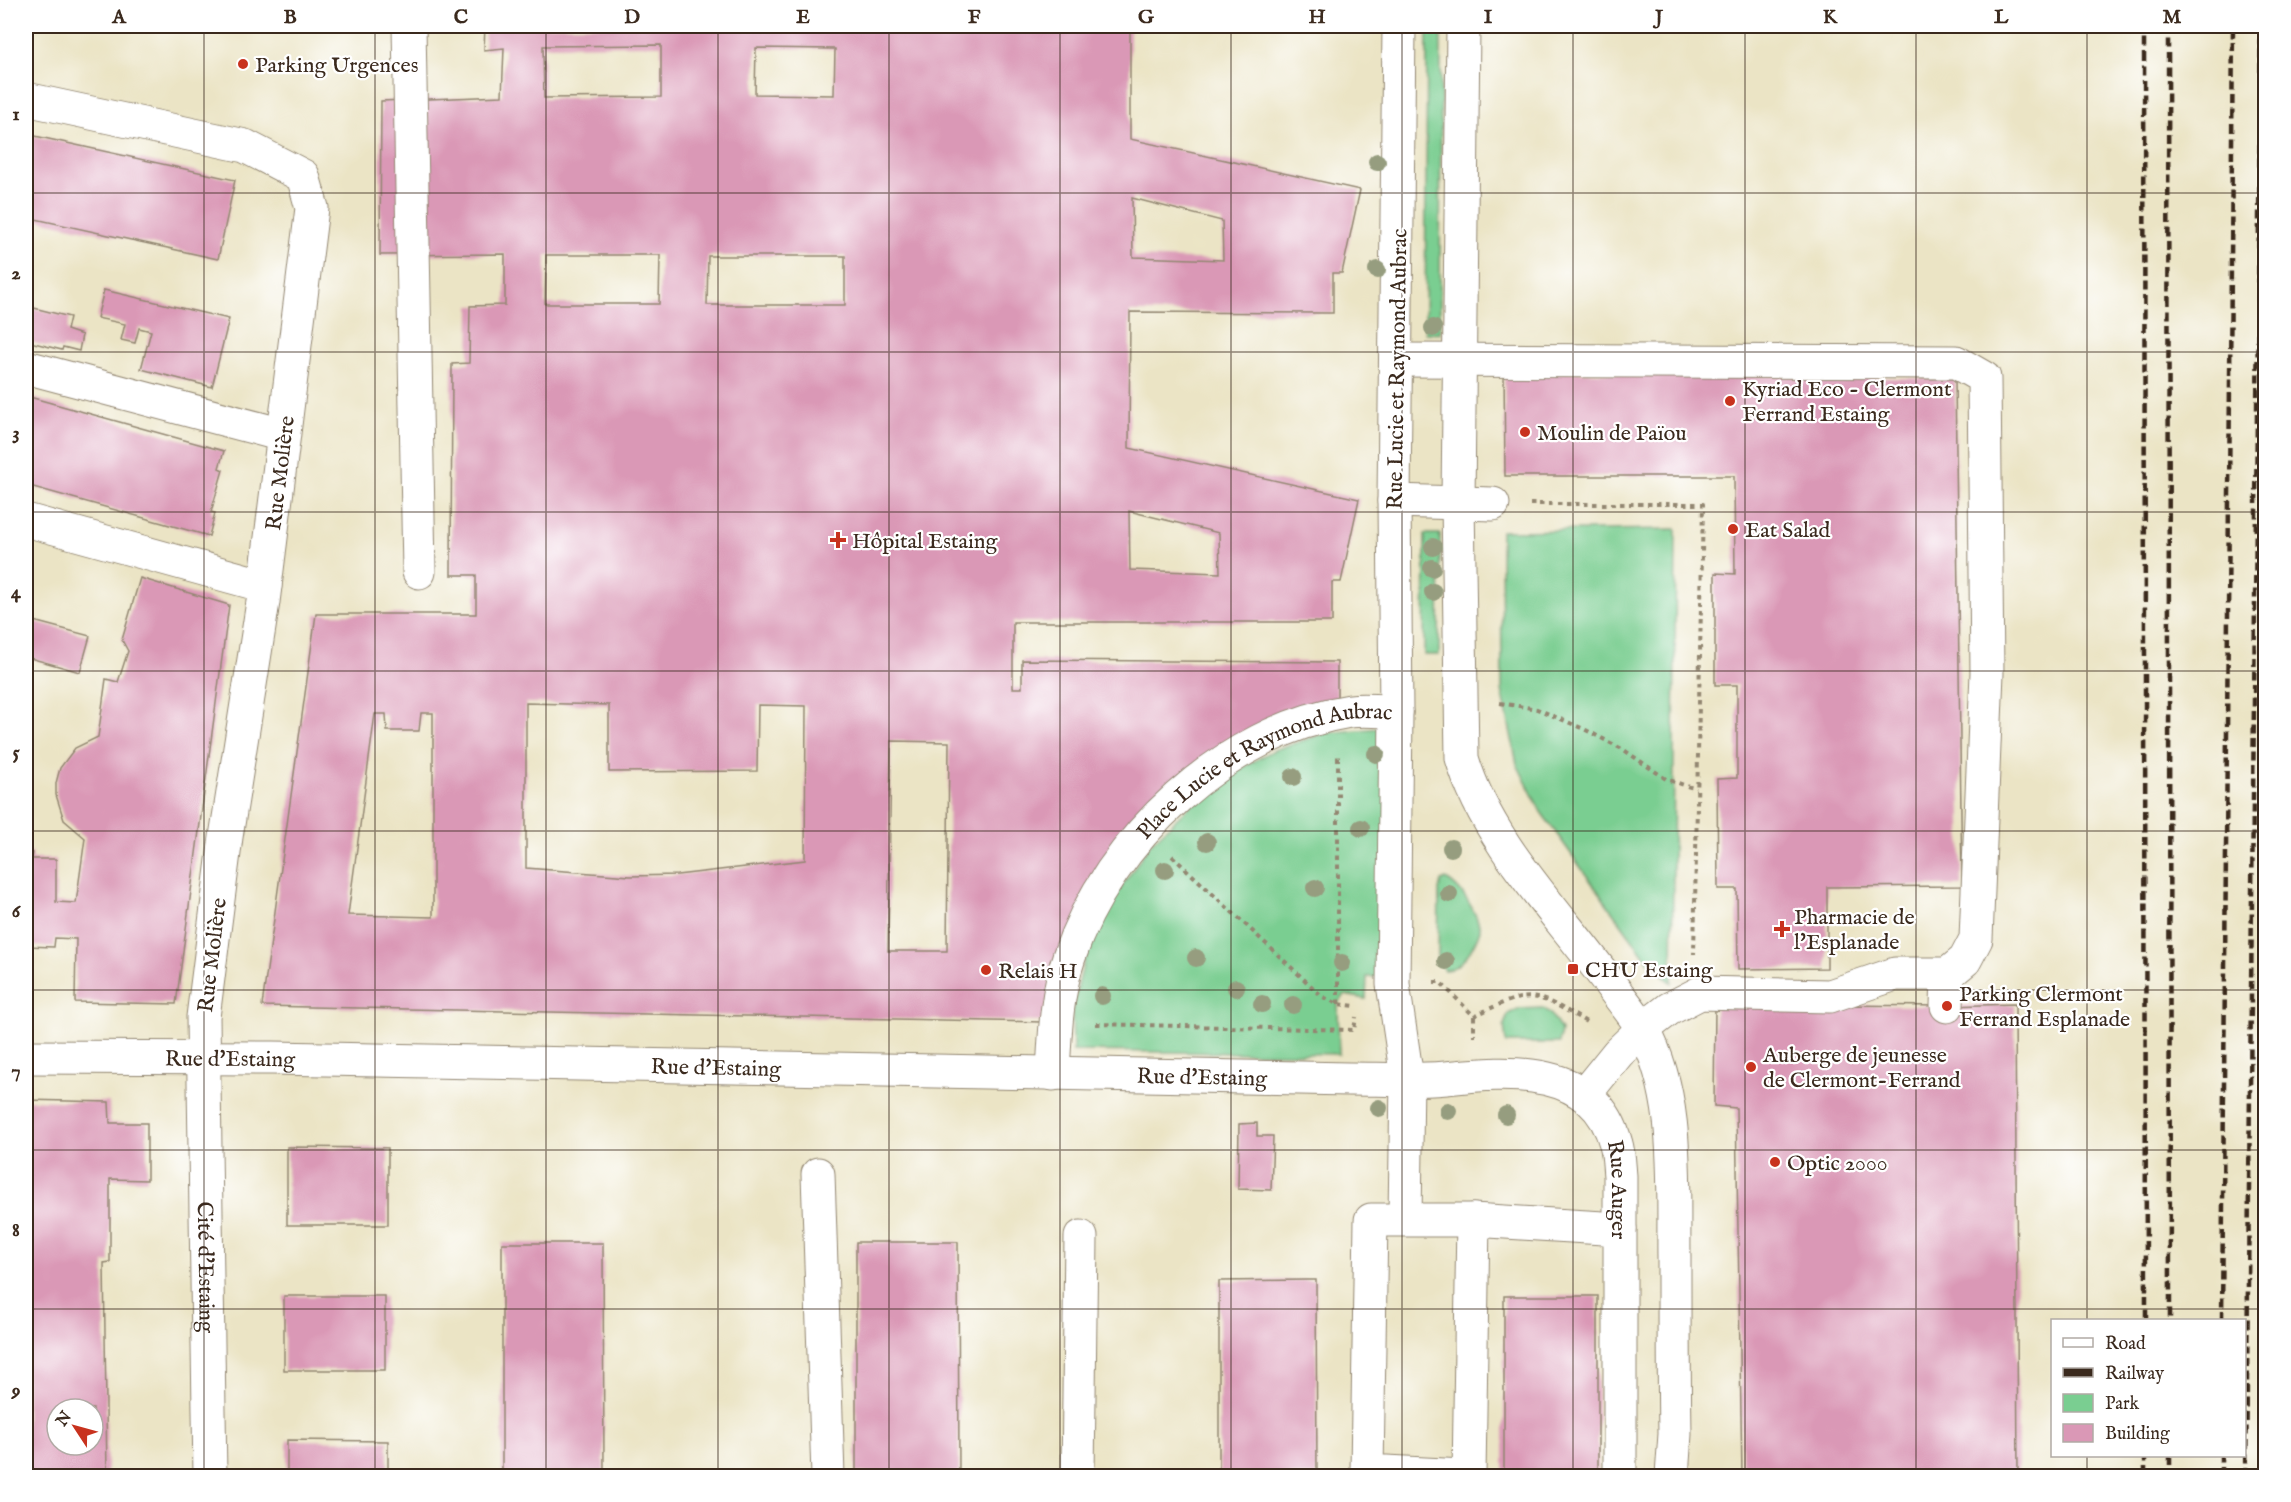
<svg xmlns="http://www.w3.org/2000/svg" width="2291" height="1502" viewBox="0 0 2291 1502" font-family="'IM FELL English',serif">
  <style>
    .green { fill: #7ace91; stroke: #5a7c58; stroke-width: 1.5 }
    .building { fill: #da98b6; fill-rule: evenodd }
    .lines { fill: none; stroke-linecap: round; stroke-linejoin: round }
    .minor-casing { stroke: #938772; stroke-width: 35 }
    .path { stroke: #938772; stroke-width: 4; stroke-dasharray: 4.5 4.5; stroke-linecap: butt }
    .minor { stroke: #fff; stroke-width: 33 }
    .rail { stroke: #3b2a1e; stroke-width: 4.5; stroke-dasharray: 9 4.5; stroke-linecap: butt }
    .tree { fill: #969d7f }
    .grid { fill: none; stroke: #3b2a1e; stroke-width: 1.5; stroke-opacity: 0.55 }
    .poi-dot { fill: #c8321e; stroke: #fff; stroke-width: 2 }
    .labels { text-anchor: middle; stroke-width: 4.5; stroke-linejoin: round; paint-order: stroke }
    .poi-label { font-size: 22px; fill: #3b2a1e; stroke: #fff; text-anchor: start }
    .street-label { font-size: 22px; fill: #3b2a1e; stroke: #fff }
    .neatline { fill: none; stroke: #3b2a1e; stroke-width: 2 }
    .grid-label { font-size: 20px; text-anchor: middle; font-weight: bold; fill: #3b2a1e }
  </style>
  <rect width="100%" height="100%" fill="#fff"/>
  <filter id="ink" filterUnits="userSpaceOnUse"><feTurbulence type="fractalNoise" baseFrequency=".0167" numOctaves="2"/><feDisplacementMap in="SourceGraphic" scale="12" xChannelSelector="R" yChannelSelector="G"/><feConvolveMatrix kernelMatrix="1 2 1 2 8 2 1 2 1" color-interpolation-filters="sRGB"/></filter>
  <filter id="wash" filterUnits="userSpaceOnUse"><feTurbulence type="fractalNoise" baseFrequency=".008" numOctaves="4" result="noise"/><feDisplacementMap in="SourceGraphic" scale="24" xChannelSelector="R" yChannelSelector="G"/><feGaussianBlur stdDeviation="1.35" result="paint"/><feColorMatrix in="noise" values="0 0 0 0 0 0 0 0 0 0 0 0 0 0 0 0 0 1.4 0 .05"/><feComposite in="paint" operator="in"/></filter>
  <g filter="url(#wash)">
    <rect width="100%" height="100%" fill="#ebe4c5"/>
    <path class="green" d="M 1427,26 L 1441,26 L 1440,333 L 1425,333 Z
      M 1676,529 L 1672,983 L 1648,961 L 1541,812 L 1517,764 L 1502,690 L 1501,531 Z
      M 1425,534 L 1440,534 L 1439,655 L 1424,655 Z
      M 1389,727 L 1384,977 L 1367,977 L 1366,999 L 1345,995 L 1338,1003 L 1339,1054 L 1073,1051 L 1072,1009 L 1085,958 L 1106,910 L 1150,844 L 1212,785 L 1274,750 L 1326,733 Z
      M 1446,879 C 1462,888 1477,912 1480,930 C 1475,945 1462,970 1444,970 L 1439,963 L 1438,954 L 1439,890 L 1441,881 Z
      M 1543,1008 L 1550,1013 L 1561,1030 L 1559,1043 L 1506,1043 L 1504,1025 L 1508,1014 L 1518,1009 Z"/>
    <g id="blocks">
      <path class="building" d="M 485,26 L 1130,26 L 1130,139 L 1360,190 L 1342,273 L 1333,273 L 1333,313 L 1130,312 L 1129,448 L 1359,499 L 1341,582 L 1332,582 L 1332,622 L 1013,622 L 1013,688 L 1022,688 L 1022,660 L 1337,662 L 1337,701 L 1158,799 L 1042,1022 L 262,1006 L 316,614 L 476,614 L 476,575 L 451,575 L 452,364 L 469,363 L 470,306 L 505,305 L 505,254 L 380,255 L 381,101 L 502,96 L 504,48 L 484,50 ZM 661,45 L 661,97 L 544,98 L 543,46 ZM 756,48 L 835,49 L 834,95 L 755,94 ZM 1132,198 L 1222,221 L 1223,260 L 1133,257 ZM 546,255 L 660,255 L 659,304 L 545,304 ZM 708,256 L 845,256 L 845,305 L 707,305 ZM 1129,511 L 1219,533 L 1220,573 L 1130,570 ZM 526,703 L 609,705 L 609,772 L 757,771 L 758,705 L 806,706 L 805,860 L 677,875 L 630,876 L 526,868 ZM 421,713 L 433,713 L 433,917 L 348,915 L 375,714 L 386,714 L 387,731 L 419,731 ZM 891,741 L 949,742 L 947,951 L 888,951 Z
        M 26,134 L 235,180 L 218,259 L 26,217 Z
        M 104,290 L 229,319 L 212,387 L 141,369 L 151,331 L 139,328 L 135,343 L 121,340 L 125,324 L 97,318 Z
        M 26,306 L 70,317 L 67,330 L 82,335 L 79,351 L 63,347 L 62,350 L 26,341 Z
        M 1504,371 L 1955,379 L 1962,886 L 1827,887 L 1827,968 L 1738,969 L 1737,889 L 1718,889 L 1717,779 L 1737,778 L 1737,685 L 1715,685 L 1715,573 L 1735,574 L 1734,476 L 1505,476 Z
        M 26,396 L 224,451 L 219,468 L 223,470 L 211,512 L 215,513 L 209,536 L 26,485 Z
        M 140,578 L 229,605 L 176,1004 L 75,1002 L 76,939 L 55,938 L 54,947 L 26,946 L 26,852 L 33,853 L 32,859 L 56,859 L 56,902 L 76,903 L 85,838 L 64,820 L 56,795 L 56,783 L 60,768 L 75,748 L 98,737 L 106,679 L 118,682 L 128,651 L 122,640 Z
        M 26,619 L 90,636 L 80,672 L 26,657 Z
        M 1715,1004 L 1947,1006 L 2015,1004 L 2018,1476 L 1742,1476 L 1736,1108 L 1714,1106 Z
        M 26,1100 L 109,1102 L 110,1123 L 147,1123 L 147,1180 L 110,1179 L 110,1262 L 104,1263 L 107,1476 L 26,1476 ZM 57,1409 L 93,1409 L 93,1445 L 57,1445 Z
        M 1257,1123 L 1257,1136 L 1273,1136 L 1271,1190 L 1238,1189 L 1239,1124 Z
        M 287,1147 L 388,1148 L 388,1225 L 287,1225 Z
        M 856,1242 L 958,1242 L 959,1473 L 856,1473 Z
        M 502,1243 L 603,1243 L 604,1474 L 502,1474 Z
        M 1306,1280 L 1316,1280 L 1317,1476 L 1219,1476 L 1219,1281 Z
        M 284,1296 L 385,1296 L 385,1370 L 284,1370 Z
        M 1504,1296 L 1598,1296 L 1598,1476 L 1504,1476 Z
        M 287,1440 L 388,1441 L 388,1476 L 287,1476 Z"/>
    </g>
  </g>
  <g filter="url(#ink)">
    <use href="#blocks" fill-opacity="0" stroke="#938772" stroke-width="1.5"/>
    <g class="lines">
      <defs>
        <g id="minor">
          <path d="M 409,26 L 419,572"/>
          <path d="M 1399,26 L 1394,501 L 1396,712 L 1393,984 L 1407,1078 L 1405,1218"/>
          <path d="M 1463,26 L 1458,503 L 1462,758 C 1487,845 1564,918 1616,992 C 1625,1004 1635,1016 1643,1029 C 1680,1096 1673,1183 1674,1257 C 1674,1316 1674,1375 1675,1434 L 1672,1476"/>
          <path id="s1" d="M 26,99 L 245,146 L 303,176 L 312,208 L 263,602 L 226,837 L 203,1017 L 210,1476"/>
          <path d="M 1396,360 L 1956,362 L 1984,378 L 1987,673 L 1976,939 L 1965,960 L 1948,974 L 1895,974 L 1830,996 L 1700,993 L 1669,1009 L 1643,1029 L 1618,1053 L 1584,1095"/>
          <path d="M 26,367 L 283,435"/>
          <path d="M 1394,501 L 1493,504"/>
          <path d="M 26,520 L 265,586"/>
          <path d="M 1947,1006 L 1948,974"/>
          <path id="s2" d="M 26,1057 L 273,1058 L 1349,1079 C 1381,1079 1415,1081 1446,1078 C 1510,1071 1595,1065 1616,1144 C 1619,1154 1619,1166 1620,1176 L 1620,1476"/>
          <path id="s3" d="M 1053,1074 C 1055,1034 1056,995 1069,957 C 1108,840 1226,730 1350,711 C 1365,709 1381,711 1396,712"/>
          <path d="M 818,1174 L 828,1476"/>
          <path d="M 1473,1220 L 1620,1229"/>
          <path d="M 1078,1476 L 1081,1237"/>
          <path d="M 1463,1476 L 1367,1471 L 1371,1220 L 1473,1220 L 1469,1476"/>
        </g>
      </defs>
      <use href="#minor" class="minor-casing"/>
      <path class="path" d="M 1530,504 L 1703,504 L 1694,954
        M 1500,703 L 1537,709 L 1584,729 L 1624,750 L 1666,779 L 1696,789
        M 1172,856 L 1323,997 L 1338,1004 L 1356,1006
        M 1434,982 L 1440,982 L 1474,1016 C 1532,988 1535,992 1588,1023
        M 1338,1004 L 1338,755
        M 1474,1016 L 1474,1037
        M 1096,1024 L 1354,1030 L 1356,1017"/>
      <use href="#minor" class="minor"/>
      <path class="rail" d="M 2144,26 L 2146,1320
        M 2168,26 L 2170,1320
        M 2222,1320 L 2233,26
        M 2170,1456 L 2170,1476
        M 2145,1476 L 2145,1456
        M 2221,1476 L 2221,1456
        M 2246,1476 L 2261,26"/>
    </g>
    <g class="tree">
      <circle cx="1377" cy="162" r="9"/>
      <circle cx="1377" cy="270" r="9"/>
      <circle cx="1433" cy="328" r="9"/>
      <circle cx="1433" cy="547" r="9"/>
      <circle cx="1432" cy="568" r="9"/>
      <circle cx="1433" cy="592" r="9"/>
      <circle cx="1376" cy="754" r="9"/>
      <circle cx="1293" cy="777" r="9"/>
      <circle cx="1361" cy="828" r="9"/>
      <circle cx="1207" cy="842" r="9"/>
      <circle cx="1451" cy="848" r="9"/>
      <circle cx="1165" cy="870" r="9"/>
      <circle cx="1315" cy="888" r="9"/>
      <circle cx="1449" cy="894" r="9"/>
      <circle cx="1196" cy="958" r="9"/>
      <circle cx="1446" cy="961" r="9"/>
      <circle cx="1342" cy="963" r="9"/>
      <circle cx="1236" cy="988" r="9"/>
      <circle cx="1102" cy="996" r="9"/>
      <circle cx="1262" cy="1004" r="9"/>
      <circle cx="1293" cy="1005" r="9"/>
      <circle cx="1379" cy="1108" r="9"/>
      <circle cx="1448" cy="1111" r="9"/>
      <circle cx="1506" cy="1115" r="9"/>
    </g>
  </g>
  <path class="grid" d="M 204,26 L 204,1476M 375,26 L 375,1476M 546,26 L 546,1476M 718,26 L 718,1476M 889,26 L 889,1476M 1060,26 L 1060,1476M 1231,26 L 1231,1476M 1402,26 L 1402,1476M 1573,26 L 1573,1476M 1745,26 L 1745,1476M 1916,26 L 1916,1476M 2087,26 L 2087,1320M 26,193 L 2266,193M 26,352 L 2266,352M 26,512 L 2266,512M 26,671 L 2266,671M 26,831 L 2266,831M 26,990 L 2266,990M 26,1150 L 2266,1150M 26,1309 L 2266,1309M 2087,1456 L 2087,1476"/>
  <g class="poi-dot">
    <circle cx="243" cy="64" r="6"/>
    <circle cx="1730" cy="401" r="6"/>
    <circle cx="1525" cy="432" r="6"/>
    <circle cx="1733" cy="529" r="6"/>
    <path d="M835 531h6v6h6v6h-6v6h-6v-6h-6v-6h6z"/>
    <path d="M1779 920h6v6h6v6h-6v6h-6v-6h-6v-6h6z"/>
    <rect x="1567" y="963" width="12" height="12" rx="3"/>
    <circle cx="986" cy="970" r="6"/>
    <circle cx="1947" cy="1006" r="6"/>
    <circle cx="1751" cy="1067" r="6"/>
    <circle cx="1775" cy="1162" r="6"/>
  </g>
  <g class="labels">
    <g class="poi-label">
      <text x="255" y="72">Parking Urgences</text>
      <text x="1742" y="396">Kyriad Eco - Clermont<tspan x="1742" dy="25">Ferrand Estaing</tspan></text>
      <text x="1537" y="440">Moulin de Païou</text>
      <text x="1745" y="537">Eat Salad</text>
      <text x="852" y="548">Hôpital Estaing</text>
      <text x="1794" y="924">Pharmacie de<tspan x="1794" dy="25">l'Esplanade</tspan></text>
      <text x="1585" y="977">CHU Estaing</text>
      <text x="998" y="978">Relais H</text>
      <text x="1959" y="1001">Parking Clermont<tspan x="1959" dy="25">Ferrand Esplanade</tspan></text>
      <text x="1763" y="1062">Auberge de jeunesse<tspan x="1763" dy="25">de Clermont-Ferrand</tspan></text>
      <text x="1787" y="1170">Optic 2000</text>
    </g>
    <g class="street-label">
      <text transform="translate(1396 369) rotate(-89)" y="8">Rue Lucie et Raymond Aubrac</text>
      <text transform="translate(279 473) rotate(-83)" y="8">Rue Molière</text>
      <text dy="8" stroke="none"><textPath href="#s3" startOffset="406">Place Lucie et Raymond Aubrac</textPath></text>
      <text transform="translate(211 955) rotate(-83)" y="8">Rue Molière</text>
      <text dy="8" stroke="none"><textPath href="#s2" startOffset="204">Rue d'Estaing</textPath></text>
      <text dy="8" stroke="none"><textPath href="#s2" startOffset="690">Rue d'Estaing</textPath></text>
      <text dy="8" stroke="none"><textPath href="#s2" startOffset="1176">Rue d'Estaing</textPath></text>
      <text dy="8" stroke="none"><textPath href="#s2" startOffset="1668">Rue Auger</textPath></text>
      <text dy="8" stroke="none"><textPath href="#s1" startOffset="1389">Cité d'Estaing</textPath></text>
    </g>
  </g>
  <rect width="2291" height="1502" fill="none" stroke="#fff" stroke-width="66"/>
  <rect x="2051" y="1319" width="195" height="138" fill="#ffffff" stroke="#b1aaa5" stroke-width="1.5"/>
  <rect x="2063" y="1338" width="30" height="9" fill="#ffffff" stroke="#b1aaa5" stroke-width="1.5"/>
  <text x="2105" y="1349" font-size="18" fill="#3b2a1e">Road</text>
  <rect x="2063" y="1368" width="30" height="9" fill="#3b2a1e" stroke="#b1aaa5" stroke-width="1.5"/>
  <text x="2105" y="1379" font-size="18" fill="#3b2a1e">Railway</text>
  <rect x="2063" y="1394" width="30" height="18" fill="#7ace91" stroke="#b1aaa5" stroke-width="1.5"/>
  <text x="2105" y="1409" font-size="18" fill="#3b2a1e">Park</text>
  <rect x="2063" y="1424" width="30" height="18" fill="#da98b6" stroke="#b1aaa5" stroke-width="1.5"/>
  <text x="2105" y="1439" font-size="18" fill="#3b2a1e">Building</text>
  <g transform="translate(75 1427) rotate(306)"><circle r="28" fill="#ffffff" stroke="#b1aaa5" stroke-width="1.5"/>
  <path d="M0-4.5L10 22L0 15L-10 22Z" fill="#c8321e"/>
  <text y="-9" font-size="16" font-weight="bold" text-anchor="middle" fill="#3b2a1e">N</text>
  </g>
  <rect x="33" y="33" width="2225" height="1436" class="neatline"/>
  <g class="grid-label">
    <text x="119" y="23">A</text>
    <text x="290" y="23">B</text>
    <text x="461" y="23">C</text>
    <text x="632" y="23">D</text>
    <text x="803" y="23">E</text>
    <text x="974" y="23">F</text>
    <text x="1146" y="23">G</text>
    <text x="1317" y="23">H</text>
    <text x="1488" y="23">I</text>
    <text x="1659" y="23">J</text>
    <text x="1830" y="23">K</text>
    <text x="2001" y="23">L</text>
    <text x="2172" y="23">M</text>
    <text x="16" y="120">1</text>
    <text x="16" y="279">2</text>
    <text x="16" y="439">3</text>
    <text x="16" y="598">4</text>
    <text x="16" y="758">5</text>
    <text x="16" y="917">6</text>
    <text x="16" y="1077">7</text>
    <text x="16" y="1236">8</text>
    <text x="16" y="1396">9</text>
  </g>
</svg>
